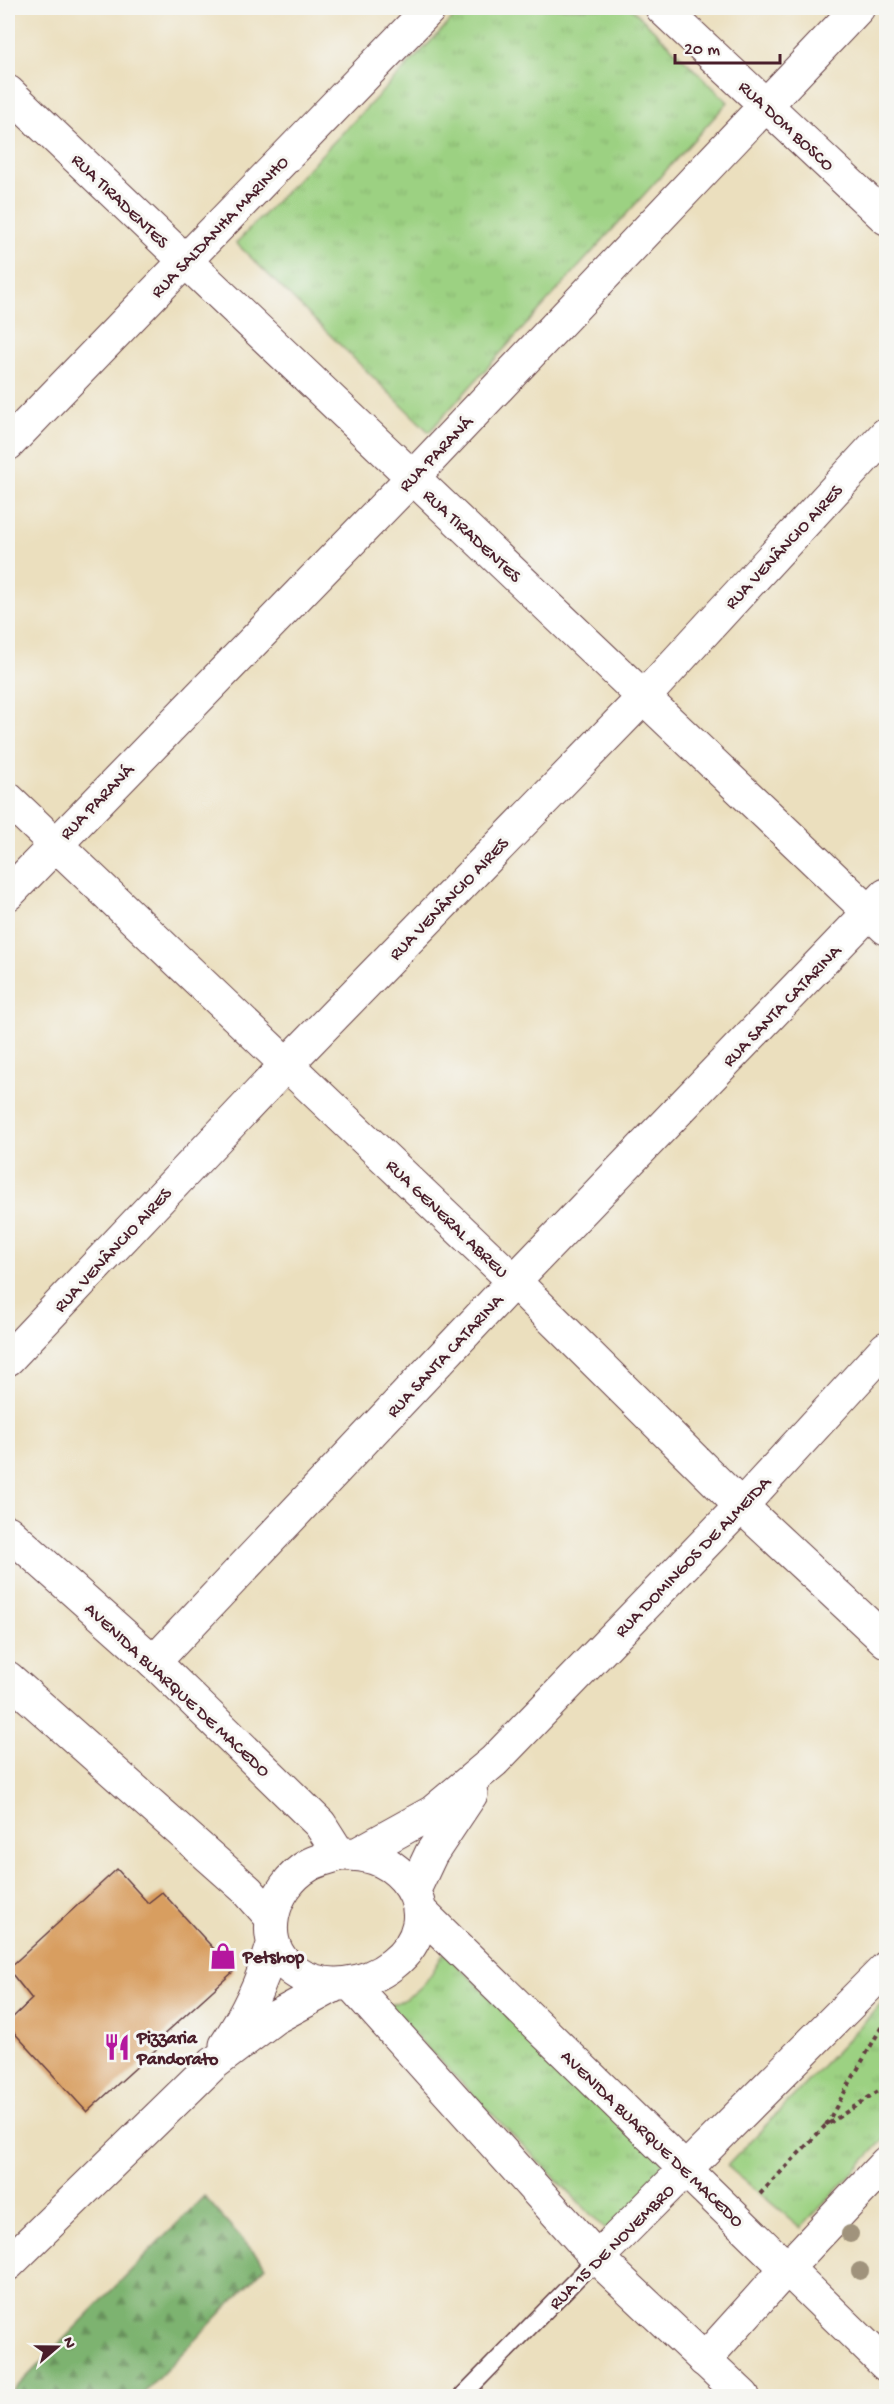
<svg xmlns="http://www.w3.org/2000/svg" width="894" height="2404" viewBox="0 0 894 2404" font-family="'Gochi Hand',sans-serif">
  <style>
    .forest { fill: url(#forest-firs); stroke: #64694e; stroke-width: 1.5 }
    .park { fill: url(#park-tufts); stroke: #737856; stroke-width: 1.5 }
    .building { fill: #d89e61 }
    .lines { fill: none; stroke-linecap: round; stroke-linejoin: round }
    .service-casing { stroke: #623c41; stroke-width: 19 }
    .minor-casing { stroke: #623c41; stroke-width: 35 }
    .tertiary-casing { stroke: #623c41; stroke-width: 35 }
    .secondary-casing { stroke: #623c41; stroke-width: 35 }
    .path { stroke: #623c41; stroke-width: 4; stroke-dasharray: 4.5 4.5; stroke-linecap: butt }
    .service { stroke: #fff; stroke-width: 16 }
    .minor { stroke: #fff; stroke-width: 33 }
    .tertiary { stroke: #fff; stroke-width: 33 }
    .secondary { stroke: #fff; stroke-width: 33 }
    .tree { fill: #a0937b }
    .labels { text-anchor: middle; stroke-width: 6; stroke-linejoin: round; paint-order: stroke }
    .street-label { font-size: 18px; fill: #4a1f2b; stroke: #f6f6f2 }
    .poi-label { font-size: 18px; font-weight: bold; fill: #4a1f2b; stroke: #f6f6f2; text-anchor: start }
  </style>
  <defs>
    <pattern id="forest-firs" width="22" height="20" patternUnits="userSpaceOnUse" patternTransform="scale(1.5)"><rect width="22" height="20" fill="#7db370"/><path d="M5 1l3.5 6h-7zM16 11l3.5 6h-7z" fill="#68915c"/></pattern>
    <pattern id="park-tufts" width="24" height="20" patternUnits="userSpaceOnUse" patternTransform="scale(1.5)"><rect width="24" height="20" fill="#9cd182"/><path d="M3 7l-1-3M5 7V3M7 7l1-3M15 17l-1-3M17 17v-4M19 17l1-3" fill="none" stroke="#88b370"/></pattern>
  </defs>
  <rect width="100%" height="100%" fill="#f6f6f2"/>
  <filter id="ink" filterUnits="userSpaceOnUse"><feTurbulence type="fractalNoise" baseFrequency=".0167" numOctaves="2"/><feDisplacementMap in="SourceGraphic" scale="12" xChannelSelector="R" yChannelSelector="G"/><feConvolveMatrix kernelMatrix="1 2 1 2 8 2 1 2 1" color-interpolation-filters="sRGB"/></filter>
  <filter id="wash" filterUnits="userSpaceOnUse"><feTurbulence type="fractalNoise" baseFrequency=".008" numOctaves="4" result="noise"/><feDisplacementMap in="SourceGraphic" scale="24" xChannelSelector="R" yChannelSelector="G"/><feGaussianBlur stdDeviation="1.35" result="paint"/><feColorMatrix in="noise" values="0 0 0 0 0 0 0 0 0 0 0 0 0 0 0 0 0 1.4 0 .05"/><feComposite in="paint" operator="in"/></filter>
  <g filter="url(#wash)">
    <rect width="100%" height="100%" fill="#ebdfbe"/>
    <path class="forest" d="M 204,2196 L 266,2266 L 141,2396 L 8,2396 Z"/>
    <path class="park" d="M 463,8 L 631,8 L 728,102 L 429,432 L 236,243 Z
      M 444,1952 L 671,2169 L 607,2231 L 386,2006 C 418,1998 429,1980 444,1952 Z
      M 886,1999 L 886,2137 L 801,2228 L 727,2166 Z"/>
    <g id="blocks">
      <path class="building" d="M 117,1869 L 148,1903 L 162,1892 L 234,1971 L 159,2039 L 163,2043 L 87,2112 L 8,2026 L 8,2022 L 32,1999 L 8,1969 Z"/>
    </g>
  </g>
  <g filter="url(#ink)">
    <use href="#blocks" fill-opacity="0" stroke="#623c41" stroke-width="1.5"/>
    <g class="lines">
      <defs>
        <path id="service" d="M 462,2396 L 597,2258"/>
        <path id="minor" d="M 8,92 L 886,928
          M 8,444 L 430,8
          M 8,799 L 514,1281 L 741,1506 L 886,1641
          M 8,894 L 412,478 L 858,8
          M 8,1359 L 287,1064 L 644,697 L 886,434
          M 154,1662 L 514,1281 L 886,895"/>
        <path id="tertiary" d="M 662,8 L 886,218
          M 8,1532 L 154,1662 L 320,1824 L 339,1854
          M 8,1678 L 247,1890 L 271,1917
          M 597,2258 L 886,1968
          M 704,2360 L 787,2268 L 886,2163"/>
        <path id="secondary" d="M 339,1854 C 365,1853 386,1858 404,1878 C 459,1941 355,2014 294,1971 C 255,1944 271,1887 309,1865 C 318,1860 329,1858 339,1854 Z
          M 357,1854 L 433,1812 L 494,1761 L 741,1506 L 886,1348
          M 414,1890 L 431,1854 L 471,1794
          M 419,1910 L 886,2365
          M 352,1985 L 597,2258 L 743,2396
          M 226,2045 C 248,2013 262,1982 273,1945
          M 8,2264 L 213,2064 L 274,2018 L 333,1986"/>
      </defs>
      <use href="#service" class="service-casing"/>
      <use href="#minor" class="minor-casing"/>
      <use href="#tertiary" class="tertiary-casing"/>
      <use href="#secondary" class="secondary-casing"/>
      <path class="path" d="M 826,2125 L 886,2019
        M 760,2194 L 825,2126 L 886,2086"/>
      <use href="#service" class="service"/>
      <use href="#minor" class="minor"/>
      <use href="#tertiary" class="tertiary"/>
      <use href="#secondary" class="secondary"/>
    </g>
    <g class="tree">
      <circle cx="850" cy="2234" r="9"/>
      <circle cx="860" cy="2271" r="9"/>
    </g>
  </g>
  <defs>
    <symbol id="shop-bare" viewBox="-9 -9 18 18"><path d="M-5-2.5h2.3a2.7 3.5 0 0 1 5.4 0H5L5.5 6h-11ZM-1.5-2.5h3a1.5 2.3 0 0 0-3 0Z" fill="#b5179e" stroke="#f6f6f2" stroke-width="2.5" paint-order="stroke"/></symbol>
    <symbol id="restaurant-bare" viewBox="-9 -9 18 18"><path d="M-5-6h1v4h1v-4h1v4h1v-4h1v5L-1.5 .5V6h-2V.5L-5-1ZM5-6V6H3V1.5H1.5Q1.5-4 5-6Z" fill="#b5179e" stroke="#f6f6f2" stroke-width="2.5" paint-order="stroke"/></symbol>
  </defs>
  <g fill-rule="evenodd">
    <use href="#shop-bare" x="204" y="1937" width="38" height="38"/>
    <use href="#restaurant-bare" x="98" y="2028" width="38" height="38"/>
  </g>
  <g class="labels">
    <g class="street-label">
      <text transform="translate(787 125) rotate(43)" y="6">RUA DOM BOSCO</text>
      <text transform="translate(121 200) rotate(44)" y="6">RUA TIRADENTES</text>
      <text transform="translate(219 226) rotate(-46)" y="6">RUA SALDANHA MARINHO</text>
      <text transform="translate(435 453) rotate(-46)" y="6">RUA PARANÁ</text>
      <text transform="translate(473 535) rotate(43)" y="6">RUA TIRADENTES</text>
      <text transform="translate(783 546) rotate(-47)" y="6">RUA VENÂNCIO AIRES</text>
      <text transform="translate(96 801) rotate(-46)" y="6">RUA PARANÁ</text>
      <text transform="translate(448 898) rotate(-46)" y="6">RUA VENÂNCIO AIRES</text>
      <text transform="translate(781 1005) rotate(-46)" y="6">RUA SANTA CATARINA</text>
      <text transform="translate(448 1218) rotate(44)" y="6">RUA GENERAL ABREU</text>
      <text transform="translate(112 1249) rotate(-47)" y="6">RUA VENÂNCIO AIRES</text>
      <text transform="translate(444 1355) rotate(-47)" y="6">RUA SANTA CATARINA</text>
      <text transform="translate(692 1556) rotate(-46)" y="6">RUA DOMINGOS DE ALMEIDA</text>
      <text transform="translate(178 1689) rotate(43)" y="6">AVENIDA BUARQUE DE MACEDO</text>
      <text transform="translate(653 2138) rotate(44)" y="6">AVENIDA BUARQUE DE MACEDO</text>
      <text transform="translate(611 2246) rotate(-45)" y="6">RUA 15 DE NOVEMBRO</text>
    </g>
    <g class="poi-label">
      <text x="243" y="1962">Petshop</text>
      <text x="137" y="2043">Pizzaria<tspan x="137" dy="21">Pandorato</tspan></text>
    </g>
  </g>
  <rect width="894" height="2404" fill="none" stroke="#f6f6f2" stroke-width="30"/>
  <g transform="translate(57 2347) rotate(70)" stroke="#f6f6f2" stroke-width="4.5" paint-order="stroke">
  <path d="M0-4.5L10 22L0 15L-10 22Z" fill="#4a1f2b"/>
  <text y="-9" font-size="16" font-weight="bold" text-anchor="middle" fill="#4a1f2b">N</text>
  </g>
  <path d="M675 54v9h105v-9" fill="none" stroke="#4a1f2b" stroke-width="3"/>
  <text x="684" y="54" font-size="18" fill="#4a1f2b" stroke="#f6f6f2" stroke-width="4.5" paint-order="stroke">20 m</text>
</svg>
